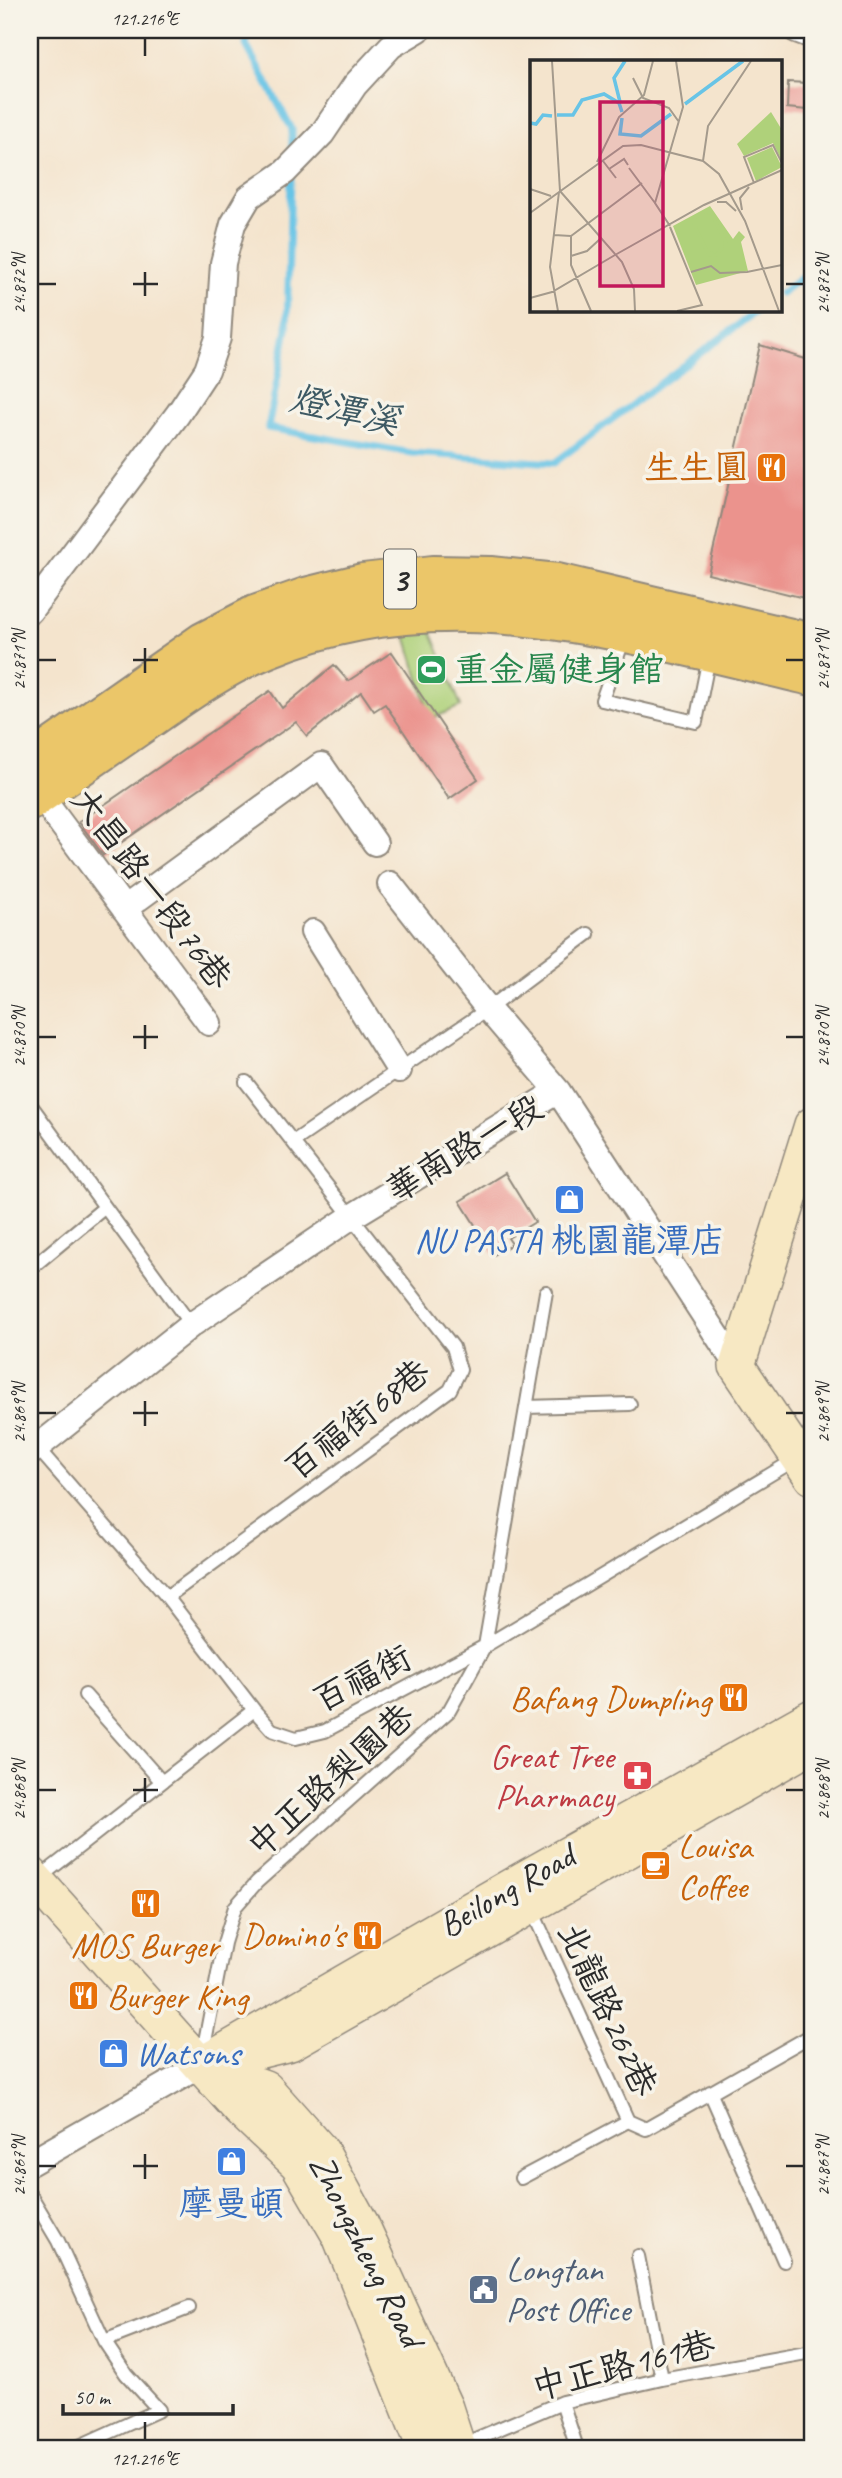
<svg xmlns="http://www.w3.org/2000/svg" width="842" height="2478" viewBox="0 0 842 2478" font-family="Caveat,'LXGW WenKai TC',sans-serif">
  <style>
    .garden { fill: #afd17a; stroke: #6d7e52; stroke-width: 2 }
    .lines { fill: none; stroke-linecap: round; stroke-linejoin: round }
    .stream { stroke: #68c4e6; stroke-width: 7 }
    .building { fill: #eb938d }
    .lane-casing { stroke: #90887c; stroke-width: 16 }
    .street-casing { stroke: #90887c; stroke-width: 28 }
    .secondary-casing { stroke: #90887c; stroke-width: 38 }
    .primary-casing { stroke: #90887c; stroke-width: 42 }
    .lane { stroke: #fff; stroke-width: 12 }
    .street { stroke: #fff; stroke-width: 24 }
    .secondary { stroke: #f7e8c3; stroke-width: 35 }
    .primary { stroke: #ebc669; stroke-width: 38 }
    .ticks { fill: none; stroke: #2b2b2b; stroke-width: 2.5 }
    .labels { text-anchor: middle; stroke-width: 7; stroke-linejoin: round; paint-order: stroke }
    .shield { fill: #f7f3e8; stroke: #686764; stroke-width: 2 }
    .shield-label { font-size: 33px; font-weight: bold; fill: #2b2b2b }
    .food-label { font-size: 35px; fill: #c56008; stroke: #f7f3e8; text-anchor: end }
    .leisure-label { font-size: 35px; fill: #27864d; stroke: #f7f3e8; text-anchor: start }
    .street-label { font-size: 35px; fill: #2b2b2b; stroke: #f7f3e8 }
    .shop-label { font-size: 35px; fill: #366cbe; stroke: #f7f3e8 }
    .health-label { font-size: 35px; fill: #be3a42; stroke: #f7f3e8; text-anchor: end }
    .service-label { font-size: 35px; fill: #4e5e75; stroke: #f7f3e8; text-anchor: start }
    .water-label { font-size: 37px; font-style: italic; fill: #3d5963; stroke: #f7f3e8 }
    .inset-river { fill: none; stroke: #68c4e6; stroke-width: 3.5 }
    .inset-road { fill: none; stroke: #a49a8c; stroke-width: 2 }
    .view { fill: #c2185b; fill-opacity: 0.15; stroke: #c2185b; stroke-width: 3.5 }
    .inset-edge { fill: none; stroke: #2b2b2b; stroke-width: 3.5 }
    .neatline { fill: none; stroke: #2b2b2b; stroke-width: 2.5 }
    .ticks-label { font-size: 18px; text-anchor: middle; fill: #2b2b2b }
  </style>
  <rect width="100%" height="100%" fill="#f7f3e8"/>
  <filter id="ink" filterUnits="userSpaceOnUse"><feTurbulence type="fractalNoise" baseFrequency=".0143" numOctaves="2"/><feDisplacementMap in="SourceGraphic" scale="14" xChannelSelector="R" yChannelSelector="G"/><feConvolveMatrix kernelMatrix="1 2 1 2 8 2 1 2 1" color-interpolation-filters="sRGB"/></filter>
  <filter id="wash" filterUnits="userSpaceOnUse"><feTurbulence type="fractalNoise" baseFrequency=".00686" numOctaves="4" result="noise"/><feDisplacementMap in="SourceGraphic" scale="28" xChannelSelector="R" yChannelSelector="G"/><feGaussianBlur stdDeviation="1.57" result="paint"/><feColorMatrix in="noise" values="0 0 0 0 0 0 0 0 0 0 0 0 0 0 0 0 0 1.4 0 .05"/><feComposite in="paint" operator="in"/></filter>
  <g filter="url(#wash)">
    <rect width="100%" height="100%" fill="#f4e4cd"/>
    <path class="garden" d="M 430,628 L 461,706 L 431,719 L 405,632 Z"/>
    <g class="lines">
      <path class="stream" d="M 248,30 L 246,45 L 292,129 L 292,157
        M 291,176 L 287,329 L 268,428 L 412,453 L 554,463 L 758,310
        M 781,293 L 812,270"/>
    </g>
    <g id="blocks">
      <path class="building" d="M 788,82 L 808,83 L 807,110 L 787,108 Z
        M 760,345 L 812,361 L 812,600 L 708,574 Z
        M 392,652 L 478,779 L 449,799 L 385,704 L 374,711 L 361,692 L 307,736 L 296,722 L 103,855 L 79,822 L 270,691 L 282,708 L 334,665 L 348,681 Z
        M 505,1173 L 535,1222 L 508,1238 L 512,1244 L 494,1255 L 460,1201 Z"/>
    </g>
  </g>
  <g filter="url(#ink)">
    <use href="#blocks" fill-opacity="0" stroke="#90887c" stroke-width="2"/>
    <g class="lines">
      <defs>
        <path id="lane" d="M 624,638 L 602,700 L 696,722 L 709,657
          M 30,1104 L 191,1325
          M 293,1142 L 488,1009 L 588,934
          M 30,1269 L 105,1207
          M 526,1407 L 630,1404
          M 34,1444 L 167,1597 L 254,1710 L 272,1730 L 296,1738 L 325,1731 L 485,1646 L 796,1459
          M 167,1597 L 450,1390 L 460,1370 L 453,1347 L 246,1082
          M 85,1695 L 161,1781
          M 39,1878 L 254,1710
          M 531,1908 L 628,2121 L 646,2129 L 812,2035
          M 202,2057 L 224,1943 L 235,1907 L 257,1882 L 449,1711 L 485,1646 L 546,1292
          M 710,2092 L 784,2261
          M 521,2178 L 628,2121
          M 30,2194 L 58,2241 L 104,2341 L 126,2374 L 159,2410 L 75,2448
          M 638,2256 L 662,2379
          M 104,2341 L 189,2308
          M 562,2402 L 577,2448
          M 459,2446 L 562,2402 L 662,2379 L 812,2352"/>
        <path id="street" d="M 796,30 L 812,36
          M 30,611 L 178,414 L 207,370 L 218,338 L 223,263 L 233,224 L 249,197 L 285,172 L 322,134 L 355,85 L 391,46 L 418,30
          M 39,794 L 209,1023
          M 390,884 L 488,1009 L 558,1091 L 737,1366
          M 124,909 L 321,765 L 375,843
          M 313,932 L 399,1070
          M 30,1453 L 191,1325 L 351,1217 L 558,1091
          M 30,2163 L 201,2065"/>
        <path id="secondary" d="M 812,1125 L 737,1366 L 812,1477
          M 30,1874 L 240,2109 L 298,2164 L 340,2236 L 425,2448
          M 245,2054 L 290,2043 L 812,1745
          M 201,2065 L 517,1883 L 812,1717
          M 205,2066 L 265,2088 L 321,2151 L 361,2224 L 445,2408 L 458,2448"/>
        <path id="primary" d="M 30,763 L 203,642 L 255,615 L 306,597 L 363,583 L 433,575 L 491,576 L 557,583 L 812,643
          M 30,801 C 71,773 112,745 152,717 C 189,691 225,666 266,649 C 449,572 629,635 812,676"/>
      </defs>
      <use href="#lane" class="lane-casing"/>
      <use href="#street" class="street-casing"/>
      <use href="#secondary" class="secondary-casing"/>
      <use href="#primary" class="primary-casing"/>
      <use href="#lane" class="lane"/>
      <use href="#street" class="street"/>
      <use href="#secondary" class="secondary"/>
      <use href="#primary" class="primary"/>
    </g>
  </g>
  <path class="ticks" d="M 145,38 L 145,56M 145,272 L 145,296M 38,284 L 56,284M 133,284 L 158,284M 786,284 L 804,284M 145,648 L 145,673M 38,660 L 56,660M 133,660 L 158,660M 786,660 L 804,660M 145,1025 L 145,1049M 38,1037 L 56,1037M 133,1037 L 158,1037M 786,1037 L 804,1037M 145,1401 L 145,1426M 38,1413 L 56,1413M 133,1413 L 158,1413M 786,1413 L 804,1413M 145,1778 L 145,1802M 38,1790 L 56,1790M 133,1790 L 158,1790M 786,1790 L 804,1790M 145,2154 L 145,2179M 38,2166 L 56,2166M 133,2166 L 158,2166M 786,2166 L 804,2166M 145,2422 L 145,2440"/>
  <defs>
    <symbol id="restaurant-square" viewBox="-11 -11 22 22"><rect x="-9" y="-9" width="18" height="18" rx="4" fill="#e8710a" stroke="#f7f3e8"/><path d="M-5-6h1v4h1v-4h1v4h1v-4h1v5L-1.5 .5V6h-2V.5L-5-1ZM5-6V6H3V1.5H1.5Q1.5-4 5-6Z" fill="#fff"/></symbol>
    <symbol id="stadium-square" viewBox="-11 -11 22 22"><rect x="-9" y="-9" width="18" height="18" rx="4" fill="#2e9e5b" stroke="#f7f3e8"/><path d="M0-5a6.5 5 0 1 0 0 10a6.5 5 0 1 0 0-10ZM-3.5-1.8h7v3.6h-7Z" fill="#fff"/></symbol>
    <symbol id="shop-square" viewBox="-11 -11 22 22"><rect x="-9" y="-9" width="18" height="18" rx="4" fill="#3f7fe0" stroke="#f7f3e8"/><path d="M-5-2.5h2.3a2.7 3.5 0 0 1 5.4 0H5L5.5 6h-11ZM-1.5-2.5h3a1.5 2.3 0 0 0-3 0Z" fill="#fff"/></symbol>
    <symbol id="pharmacy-square" viewBox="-11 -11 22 22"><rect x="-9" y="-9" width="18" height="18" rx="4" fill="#e0444e" stroke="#f7f3e8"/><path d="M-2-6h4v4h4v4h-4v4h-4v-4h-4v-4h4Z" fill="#fff"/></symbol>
    <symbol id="cafe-square" viewBox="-11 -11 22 22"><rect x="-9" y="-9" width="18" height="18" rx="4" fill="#e8710a" stroke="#f7f3e8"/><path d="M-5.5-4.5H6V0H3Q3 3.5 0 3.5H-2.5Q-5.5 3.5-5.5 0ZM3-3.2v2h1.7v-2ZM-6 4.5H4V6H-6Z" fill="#fff"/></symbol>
    <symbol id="civic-square" viewBox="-11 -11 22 22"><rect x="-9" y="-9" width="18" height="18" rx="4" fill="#5c6f8a" stroke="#f7f3e8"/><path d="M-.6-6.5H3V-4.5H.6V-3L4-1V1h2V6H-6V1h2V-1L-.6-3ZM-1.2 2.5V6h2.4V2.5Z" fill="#fff"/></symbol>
  </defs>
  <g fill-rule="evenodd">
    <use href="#restaurant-square" x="754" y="450" width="35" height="35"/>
    <use href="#stadium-square" x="414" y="652" width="35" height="35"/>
    <use href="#shop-square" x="552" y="1182" width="35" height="35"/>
    <use href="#restaurant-square" x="716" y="1680" width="35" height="35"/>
    <use href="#pharmacy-square" x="620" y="1758" width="35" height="35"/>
    <use href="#cafe-square" x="638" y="1848" width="35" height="35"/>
    <use href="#restaurant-square" x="128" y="1886" width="35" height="35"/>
    <use href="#restaurant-square" x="350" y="1918" width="35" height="35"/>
    <use href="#restaurant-square" x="66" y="1978" width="35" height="35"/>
    <use href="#shop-square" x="96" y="2036" width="35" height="35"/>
    <use href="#shop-square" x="214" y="2144" width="35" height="35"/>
    <use href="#civic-square" x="466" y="2272" width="35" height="35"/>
  </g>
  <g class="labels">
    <rect class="shield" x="384" y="549.5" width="32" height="59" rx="5"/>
    <g class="shield-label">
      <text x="400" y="591">3</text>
    </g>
    <g class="food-label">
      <text x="749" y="479">生生圓</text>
      <text x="711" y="1710">Bafang Dumpling</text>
      <text x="678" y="1858" text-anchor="start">Louisa<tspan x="678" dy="40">Coffee</tspan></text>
      <text x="345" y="1947">Domino's</text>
      <text x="145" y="1957" text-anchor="middle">MOS Burger</text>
      <text x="107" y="2008" text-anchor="start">Burger King</text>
    </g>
    <g class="leisure-label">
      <text x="454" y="681">重金屬健身館</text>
    </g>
    <g class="street-label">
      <text transform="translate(152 888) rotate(53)" y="12">大昌路一段76巷</text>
      <text transform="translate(464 1148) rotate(-31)" y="12">華南路一段</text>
      <text transform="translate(357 1419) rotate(-38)" y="12">百福街68巷</text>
      <text transform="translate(362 1678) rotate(-27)" y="12">百福街</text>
      <text transform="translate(330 1780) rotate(-42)" y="12">中正路梨園巷</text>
      <text transform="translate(506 1890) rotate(-30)" y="12">Beilong Road</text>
      <text transform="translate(608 2009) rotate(65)" y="12">北龍路262巷</text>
      <text transform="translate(367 2250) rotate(63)" y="12">Zhongzheng Road</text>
      <text transform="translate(623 2365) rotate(-14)" y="12">中正路161巷</text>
    </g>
    <g class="shop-label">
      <text x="570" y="1252">NU PASTA 桃園龍潭店</text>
      <text x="136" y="2065" text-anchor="start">Watsons</text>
      <text x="231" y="2215">摩曼頓</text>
    </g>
    <g class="health-label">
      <text x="614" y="1768">Great Tree<tspan x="614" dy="40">Pharmacy</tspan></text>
    </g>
    <g class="service-label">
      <text x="506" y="2281">Longtan<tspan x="506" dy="40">Post Office</tspan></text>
    </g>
    <g class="water-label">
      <text transform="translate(345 409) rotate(13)" y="13">燈潭溪</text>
    </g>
  </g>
  <g transform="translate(530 60)">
    <rect width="252" height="252" fill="#f4e4cd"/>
    <path d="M 242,87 L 252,107 L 226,121 L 217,98 Z" fill="#afd17a"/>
    <path d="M 241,52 L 252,70 L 252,101 L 243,83 L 214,96 L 207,84 ZM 180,146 L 203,179 L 209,171 L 215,177 L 211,182 L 218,211 L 166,225 L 143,166 Z" fill="#afd17a"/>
    <path d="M 174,153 L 184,156 L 198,182 L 188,196 L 178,197 L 162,163 ZM 174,157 L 183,160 L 194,183 L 193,190 L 190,193 L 186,193 L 190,187 L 185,194 L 178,189 L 167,167 Z" fill="#afd17a" fill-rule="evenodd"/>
    <path class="inset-river" d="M 90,42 L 84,18 L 95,1M 155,44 L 213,1M 27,55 L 43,55 L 52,40 L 74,34 L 89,43 L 92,52M 92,58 L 90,74 L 111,76 L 141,54M 0,63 L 6,64 L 13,55 L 22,56"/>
    <path class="inset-road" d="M 22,1 L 30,131 L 92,202 L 104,229 L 105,251M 103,18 L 113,38 L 139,48 L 149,62M 73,101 L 86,118M 173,101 L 178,66 L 221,1M 67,102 L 89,57 L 114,35 L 123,1M 99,108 L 125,143M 79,109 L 94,99 L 98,105M 224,123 L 214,97 L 243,85 L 252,103M 0,129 L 21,136M 187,142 L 196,142 L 206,151M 212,150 L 210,138 L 219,127M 0,153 L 93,86 L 111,85 L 173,101 L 189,114 L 215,161 L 249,251M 140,166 L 125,143 L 153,47 L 146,1M 140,167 L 172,245 L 147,251M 24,175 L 41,176 L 112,123M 41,176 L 41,205 L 61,251M 85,195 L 174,145 L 252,110M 41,196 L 57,191 L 70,179M 161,212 L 181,206 L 190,213 L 217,212 L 252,205M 0,238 L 22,232 L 85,195M 28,251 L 20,207 L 29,132"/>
    <path class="view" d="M 70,42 L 133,42 L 133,226 L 70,226 Z"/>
    <rect width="252" height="252" class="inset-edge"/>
  </g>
  <rect width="842" height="2478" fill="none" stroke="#f7f3e8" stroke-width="77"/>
  <path d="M63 2404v10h170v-10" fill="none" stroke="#2b2b2b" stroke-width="3.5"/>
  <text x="74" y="2404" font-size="21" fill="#2b2b2b" stroke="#f7f3e8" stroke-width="5" paint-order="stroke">50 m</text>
  <rect x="38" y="38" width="766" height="2402" class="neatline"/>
  <g class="ticks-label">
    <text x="145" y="25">121.216°E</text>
    <text transform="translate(19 284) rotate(-90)" y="6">24.872°N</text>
    <text transform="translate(823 284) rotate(-90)" y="6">24.872°N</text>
    <text transform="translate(19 660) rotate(-90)" y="6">24.871°N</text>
    <text transform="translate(823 660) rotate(-90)" y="6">24.871°N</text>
    <text transform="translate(19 1037) rotate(-90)" y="6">24.870°N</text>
    <text transform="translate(823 1037) rotate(-90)" y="6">24.870°N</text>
    <text transform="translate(19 1413) rotate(-90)" y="6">24.869°N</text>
    <text transform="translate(823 1413) rotate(-90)" y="6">24.869°N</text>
    <text transform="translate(19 1790) rotate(-90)" y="6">24.868°N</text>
    <text transform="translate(823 1790) rotate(-90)" y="6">24.868°N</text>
    <text transform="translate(19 2166) rotate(-90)" y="6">24.867°N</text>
    <text transform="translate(823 2166) rotate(-90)" y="6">24.867°N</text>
    <text x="145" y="2465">121.216°E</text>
  </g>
</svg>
